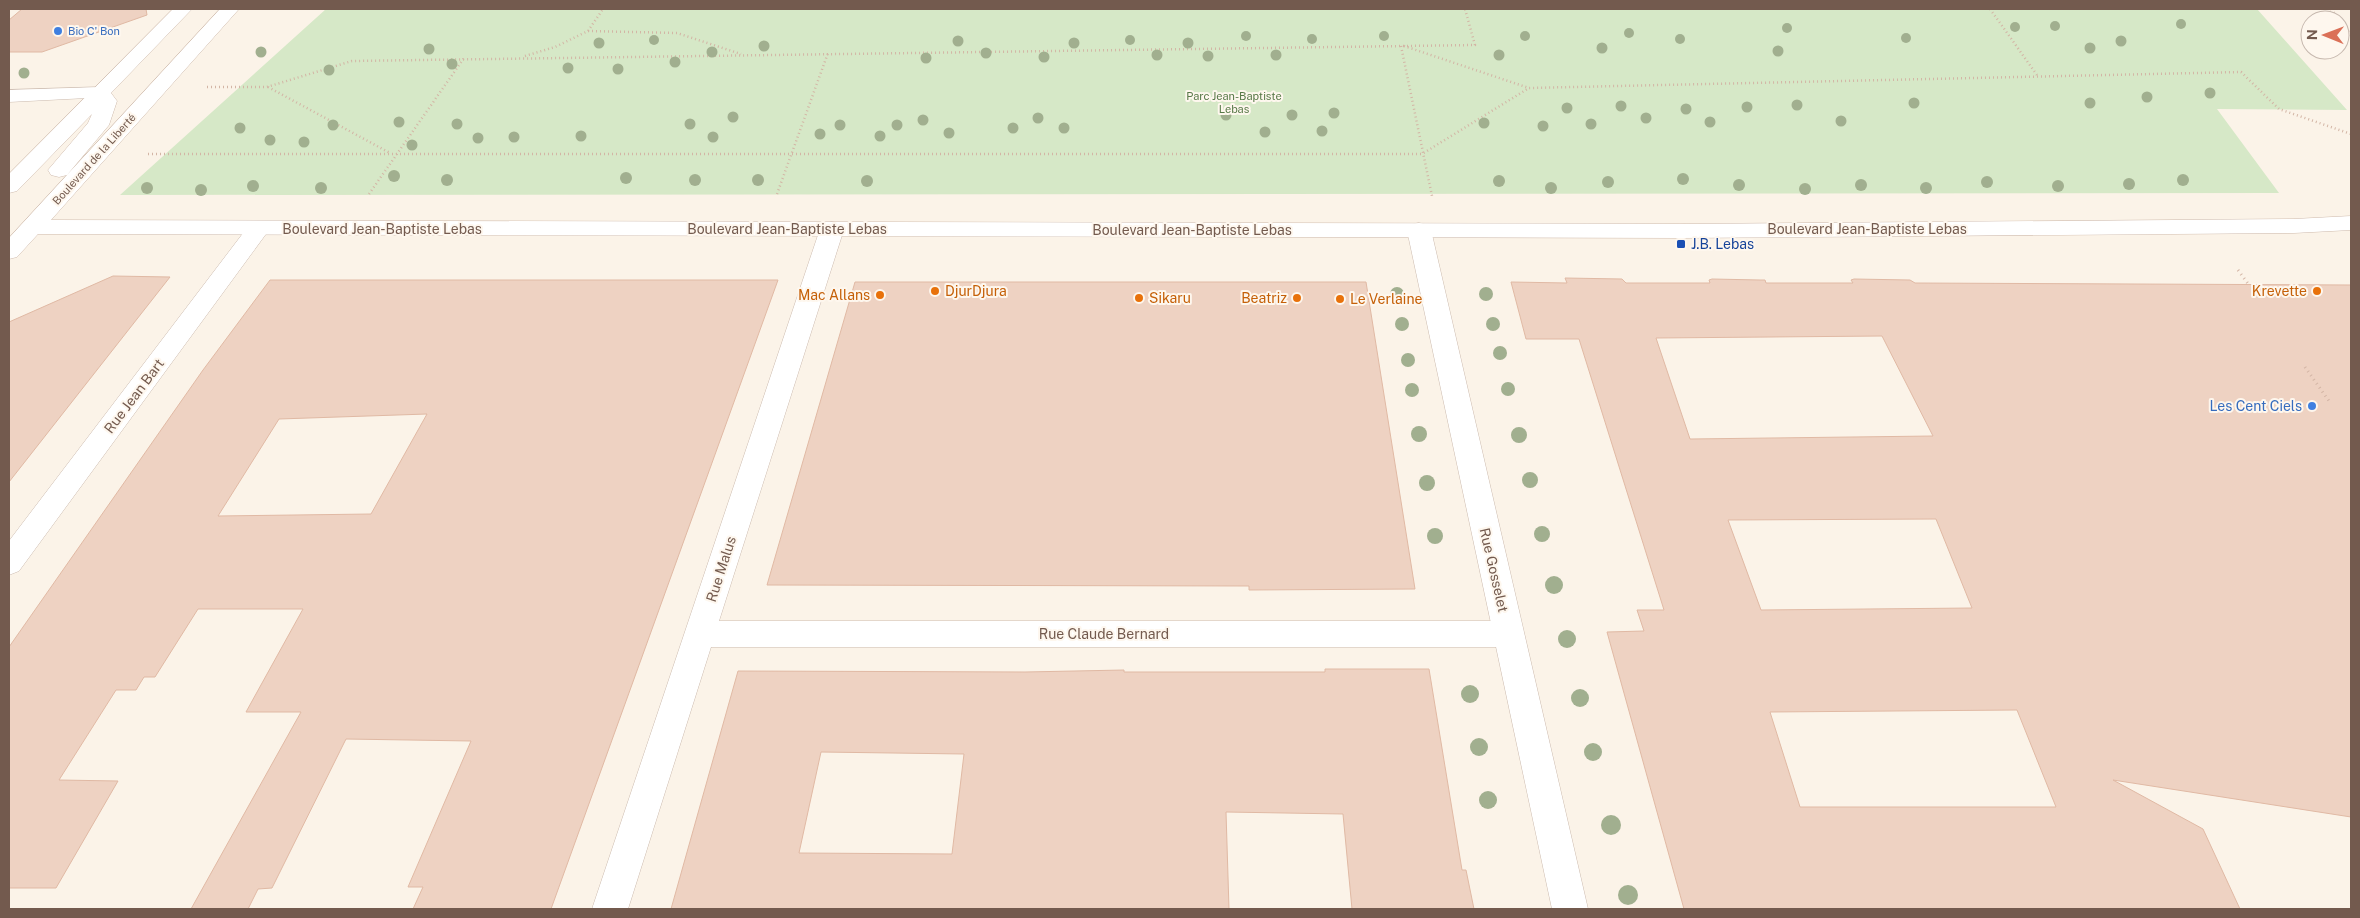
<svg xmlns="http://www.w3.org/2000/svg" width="2360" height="918" viewBox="0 0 2360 918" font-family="'Public Sans',sans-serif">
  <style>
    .green { fill: #d6e8c7 }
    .building { fill: #eed2c2; stroke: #e0b9a4; fill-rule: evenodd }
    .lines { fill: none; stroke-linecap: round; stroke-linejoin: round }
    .minor-casing { stroke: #ccbbaf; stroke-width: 1 }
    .tertiary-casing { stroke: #ccbbaf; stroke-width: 1 }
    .secondary-casing { stroke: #cfbbad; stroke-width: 1 }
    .path-far1 { stroke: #d3b5a5; stroke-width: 2.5; stroke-dasharray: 1 3; stroke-linecap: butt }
    .path { stroke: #d3b5a5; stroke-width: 3; stroke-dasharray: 1 4; stroke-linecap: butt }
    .minor { fill: #fff; fill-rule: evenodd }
    .tertiary { fill: #fff; fill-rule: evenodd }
    .secondary { fill: #fff; fill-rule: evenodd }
    .tree { fill: #a1af8f }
    .shop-dot { fill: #3f7fe0; stroke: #fef7ee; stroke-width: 2 }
    .transit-dot { fill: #1a4fb4; stroke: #fef7ee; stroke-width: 2 }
    .food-dot { fill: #e8710a; stroke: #fef7ee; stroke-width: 2 }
    .labels { text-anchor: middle; stroke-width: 4; stroke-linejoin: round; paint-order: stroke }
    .far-shop-label { font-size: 11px; fill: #366cbe; stroke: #fef7ee; text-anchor: start }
    .far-park-label { font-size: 11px; fill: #577847; stroke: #fef7ee }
    .far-street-label { font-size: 11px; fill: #735a4e; stroke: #fef7ee }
    .street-label { font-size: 14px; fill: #735a4e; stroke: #fef7ee }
    .transit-label { font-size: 14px; fill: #164399; stroke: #fef7ee; text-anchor: start }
    .food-label { font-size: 14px; fill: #c56008; stroke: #fef7ee; text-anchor: start }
    .shop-label { font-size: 14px; fill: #366cbe; stroke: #fef7ee; text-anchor: end }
  </style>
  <rect width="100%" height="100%" fill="#fbf3e8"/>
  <path class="green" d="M 326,9 L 2257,9 L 2347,110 L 2217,109 L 2279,193 L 120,195 Z"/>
  <path class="building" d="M 22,9 L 146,9 L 147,15 L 42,52 L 9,52 L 9,20 Z
    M 113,276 L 170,277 L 9,482 L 9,322 Z
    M 1565,278 L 1622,279 L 1626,283 L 1710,283 L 1709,280 L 1712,279 L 1760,280 L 1765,280 L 1766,283 L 1853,283 L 1851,280 L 1854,279 L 1910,280 L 1915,283 L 2351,285 L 2351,817 L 2113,780 L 2203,829 L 2240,909 L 1684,909 L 1607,632 L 1644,631 L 1637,610 L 1664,610 L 1579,339 L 1526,339 L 1511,282 L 1567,283 ZM 1882,336 L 1933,436 L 1690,439 L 1656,338 ZM 1936,519 L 1972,608 L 1761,610 L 1728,520 ZM 2017,710 L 2056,807 L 1800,807 L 1770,712 Z
    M 270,280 L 778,280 L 551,909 L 413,909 L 423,887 L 408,887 L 471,741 L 346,739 L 272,888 L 258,889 L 248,909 L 191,909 L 301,712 L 246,712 L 303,609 L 198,609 L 155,677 L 144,677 L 136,690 L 116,690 L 59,780 L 118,781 L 56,888 L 9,888 L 9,647 L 203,370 ZM 427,414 L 371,514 L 218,516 L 279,419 Z
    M 855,282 L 1366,282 L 1415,589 L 1249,590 L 1249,586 L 767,585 Z
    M 1325,669 L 1429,669 L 1462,870 L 1466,870 L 1474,909 L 1352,909 L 1343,814 L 1226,812 L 1229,909 L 671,909 L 738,671 L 1025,672 L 1124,670 L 1124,672 L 1325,672 ZM 821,752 L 964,754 L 952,854 L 799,853 Z"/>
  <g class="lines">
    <defs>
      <path id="minor" d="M 832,222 L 840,224 L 844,229 L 719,621 L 1509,621 L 1520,625 L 1524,634 L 1520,643 L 1509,647 L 711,647 L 628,909 L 592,909 L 820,229 L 824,224 Z"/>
      <path id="tertiary" d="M 100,87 L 107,89 L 110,93 L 107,97 L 9,102 L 9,90 Z
        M 258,222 L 266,224 L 270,229 L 266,234 L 19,571 L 9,575 L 9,541 L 250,224 Z
        M 1419,223 L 1427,225 L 1431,230 L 1588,909 L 1552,909 L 1407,230 L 1411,225 Z"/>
      <path id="secondary" d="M 173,9 L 192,9 L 111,93 L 117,101 L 109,125 L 67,175 L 59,177 L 51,175 L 48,170 L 88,123 L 92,114 L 17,191 L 9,193 L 9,174 Z
        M 220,9 L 239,9 L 51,220 L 1681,224 L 2294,219 L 2351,216 L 2351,230 L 2294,233 L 1681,238 L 38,234 L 17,257 L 9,259 L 9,238 Z"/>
    </defs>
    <use href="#minor" class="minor-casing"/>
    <use href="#tertiary" class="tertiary-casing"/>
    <use href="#secondary" class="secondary-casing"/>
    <path class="path-far1" d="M 1990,9 L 2037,75
      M 2331,9 L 2351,35
      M 588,31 L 677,33 L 741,54
      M 1401,46 L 1432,196
      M 1404,46 L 1529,88 L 2241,72 L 2279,109 L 2351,134
      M 525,56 L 555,47 L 588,31 L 603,9
      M 207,87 L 267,87 L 352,61 L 1475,45 L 1465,9
      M 268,87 L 390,153
      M 148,154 L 1422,154 L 1529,88
      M 369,194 L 464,58
      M 777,194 L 828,53"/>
    <path class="path" d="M 2238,270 L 2249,285
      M 2305,367 L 2329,401"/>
    <use href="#minor" class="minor"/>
    <use href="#tertiary" class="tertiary"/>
    <use href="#secondary" class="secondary"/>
  </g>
  <g class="tree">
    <circle cx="2181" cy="24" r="5"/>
    <circle cx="2055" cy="26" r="5"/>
    <circle cx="2015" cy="27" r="5"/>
    <circle cx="1787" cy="28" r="5"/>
    <circle cx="1629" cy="33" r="5"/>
    <circle cx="1246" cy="36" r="5"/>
    <circle cx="1384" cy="36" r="5"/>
    <circle cx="1525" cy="36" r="5"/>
    <circle cx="1906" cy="38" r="5"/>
    <circle cx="1312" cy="39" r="5"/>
    <circle cx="1680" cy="39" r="5"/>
    <circle cx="654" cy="40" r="5"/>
    <circle cx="1130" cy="40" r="5"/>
    <circle cx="958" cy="41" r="5.5"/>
    <circle cx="2121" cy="41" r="5.5"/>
    <circle cx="599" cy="43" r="5.5"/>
    <circle cx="1074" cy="43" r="5.5"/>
    <circle cx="1188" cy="43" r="5.5"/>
    <circle cx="764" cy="46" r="5.5"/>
    <circle cx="1602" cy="48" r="5.5"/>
    <circle cx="2090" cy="48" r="5.5"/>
    <circle cx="429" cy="49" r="5.5"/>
    <circle cx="1778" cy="51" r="5.5"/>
    <circle cx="261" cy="52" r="5.5"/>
    <circle cx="712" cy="52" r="5.5"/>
    <circle cx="986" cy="53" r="5.5"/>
    <circle cx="1157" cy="55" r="5.5"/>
    <circle cx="1276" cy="55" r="5.5"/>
    <circle cx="1499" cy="55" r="5.5"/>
    <circle cx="1208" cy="56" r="5.5"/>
    <circle cx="1044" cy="57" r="5.5"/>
    <circle cx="926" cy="58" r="5.5"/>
    <circle cx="675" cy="62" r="5.5"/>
    <circle cx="452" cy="64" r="5.5"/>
    <circle cx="568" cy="68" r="5.5"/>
    <circle cx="618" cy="69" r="5.5"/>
    <circle cx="329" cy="70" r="5.5"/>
    <circle cx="24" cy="73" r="5.5"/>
    <circle cx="2210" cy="93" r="5.5"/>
    <circle cx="2147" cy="97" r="5.5"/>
    <circle cx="1914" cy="103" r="5.5"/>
    <circle cx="2090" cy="103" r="5.5"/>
    <circle cx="1797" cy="105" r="5.5"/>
    <circle cx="1621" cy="106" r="5.5"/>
    <circle cx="1747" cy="107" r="5.5"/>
    <circle cx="1567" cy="108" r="5.5"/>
    <circle cx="1686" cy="109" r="5.5"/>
    <circle cx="1334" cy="113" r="5.5"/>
    <circle cx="1226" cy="115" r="5.5"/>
    <circle cx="1292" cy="115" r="5.5"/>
    <circle cx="733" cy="117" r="5.5"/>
    <circle cx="1038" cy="118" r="5.5"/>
    <circle cx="1646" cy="118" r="5.5"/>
    <circle cx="923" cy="120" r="5.5"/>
    <circle cx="1841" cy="121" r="5.5"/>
    <circle cx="399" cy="122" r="5.5"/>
    <circle cx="1710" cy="122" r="5.5"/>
    <circle cx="1484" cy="123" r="5.5"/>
    <circle cx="457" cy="124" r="5.5"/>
    <circle cx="690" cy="124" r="5.5"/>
    <circle cx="1591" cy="124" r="5.5"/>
    <circle cx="333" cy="125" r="5.5"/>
    <circle cx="840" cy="125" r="5.5"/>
    <circle cx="897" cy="125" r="5.5"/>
    <circle cx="1543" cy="126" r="5.5"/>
    <circle cx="240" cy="128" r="5.5"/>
    <circle cx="1013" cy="128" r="5.5"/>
    <circle cx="1064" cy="128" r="5.5"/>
    <circle cx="1322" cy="131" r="5.5"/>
    <circle cx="1265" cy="132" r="5.5"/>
    <circle cx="949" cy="133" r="5.5"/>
    <circle cx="820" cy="134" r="5.5"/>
    <circle cx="581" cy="136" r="5.5"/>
    <circle cx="880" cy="136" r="5.5"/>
    <circle cx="514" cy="137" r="5.5"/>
    <circle cx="713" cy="137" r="5.5"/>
    <circle cx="478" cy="138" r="5.5"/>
    <circle cx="270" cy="140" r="5.5"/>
    <circle cx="304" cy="142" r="5.5"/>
    <circle cx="412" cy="145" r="5.5"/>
    <circle cx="394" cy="176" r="6"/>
    <circle cx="626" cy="178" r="6"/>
    <circle cx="1683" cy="179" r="6"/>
    <circle cx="447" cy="180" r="6"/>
    <circle cx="695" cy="180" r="6"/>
    <circle cx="758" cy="180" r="6"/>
    <circle cx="2183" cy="180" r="6"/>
    <circle cx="867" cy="181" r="6"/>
    <circle cx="1499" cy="181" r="6"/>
    <circle cx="1608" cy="182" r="6"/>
    <circle cx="1987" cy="182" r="6"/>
    <circle cx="2129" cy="184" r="6"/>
    <circle cx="1739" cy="185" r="6"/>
    <circle cx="1861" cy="185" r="6"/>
    <circle cx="253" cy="186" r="6"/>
    <circle cx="2058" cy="186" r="6"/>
    <circle cx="147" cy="188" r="6"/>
    <circle cx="321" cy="188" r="6"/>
    <circle cx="1551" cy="188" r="6"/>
    <circle cx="1926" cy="188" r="6"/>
    <circle cx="1805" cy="189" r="6"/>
    <circle cx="201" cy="190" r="6"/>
    <circle cx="1397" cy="294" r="7"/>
    <circle cx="1486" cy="294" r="7"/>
    <circle cx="1402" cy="324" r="7"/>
    <circle cx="1493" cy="324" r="7"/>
    <circle cx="1500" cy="353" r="7"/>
    <circle cx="1408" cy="360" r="7"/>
    <circle cx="1508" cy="389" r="7"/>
    <circle cx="1412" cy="390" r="7"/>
    <circle cx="1419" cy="434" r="8"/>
    <circle cx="1519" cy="435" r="8"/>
    <circle cx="1530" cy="480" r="8"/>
    <circle cx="1427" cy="483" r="8"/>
    <circle cx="1542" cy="534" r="8"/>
    <circle cx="1435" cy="536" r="8"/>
    <circle cx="1554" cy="585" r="9"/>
    <circle cx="1567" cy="639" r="9"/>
    <circle cx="1470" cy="694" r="9"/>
    <circle cx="1580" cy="698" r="9"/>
    <circle cx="1479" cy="747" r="9"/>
    <circle cx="1593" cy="752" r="9"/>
    <circle cx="1488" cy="800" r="9"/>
    <circle cx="1611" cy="825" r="10"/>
    <circle cx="1628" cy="895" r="10"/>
  </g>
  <g class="shop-dot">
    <circle cx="58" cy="31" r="5"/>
    <circle cx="2312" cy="406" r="5"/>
  </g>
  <rect class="transit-dot" x="1676" y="239" width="10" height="10" rx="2.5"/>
  <g class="food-dot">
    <circle cx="935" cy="291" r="5"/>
    <circle cx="2317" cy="291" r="5"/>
    <circle cx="880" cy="295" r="5"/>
    <circle cx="1139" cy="298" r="5"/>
    <circle cx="1297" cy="298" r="5"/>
    <circle cx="1340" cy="299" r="5"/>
  </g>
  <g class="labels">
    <g class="far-shop-label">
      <text x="68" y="35">Bio C' Bon</text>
    </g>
    <g class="far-park-label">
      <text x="1234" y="100">Parc Jean-Baptiste<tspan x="1234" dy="13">Lebas</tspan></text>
    </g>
    <g class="far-street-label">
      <text transform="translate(94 159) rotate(-48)" y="4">Boulevard de la Liberté</text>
    </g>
    <g class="street-label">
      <text x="382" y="234">Boulevard Jean-Baptiste Lebas</text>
      <text x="787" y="234">Boulevard Jean-Baptiste Lebas</text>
      <text x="1867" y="234">Boulevard Jean-Baptiste Lebas</text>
      <text x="1192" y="235">Boulevard Jean-Baptiste Lebas</text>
      <text transform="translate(134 396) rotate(-53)" y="5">Rue Jean Bart</text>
      <text transform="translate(721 569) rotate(-72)" y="5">Rue Malus</text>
      <text transform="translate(1494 570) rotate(77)" y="5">Rue Gosselet</text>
      <text x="1104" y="639">Rue Claude Bernard</text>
    </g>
    <g class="transit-label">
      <text x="1691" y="249">J.B. Lebas</text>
    </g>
    <g class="food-label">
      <text x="945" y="296">DjurDjura</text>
      <text x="2307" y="296" text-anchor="end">Krevette</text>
      <text x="870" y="300" text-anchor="end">Mac Allans</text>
      <text x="1149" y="303">Sikaru</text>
      <text x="1287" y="303" text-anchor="end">Beatriz</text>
      <text x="1350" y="304">Le Verlaine</text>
    </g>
    <g class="shop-label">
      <text x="2302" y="411">Les Cent Ciels</text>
    </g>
  </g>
  <rect width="2360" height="918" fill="none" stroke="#735a4e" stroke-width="20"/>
  <g transform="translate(2325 35) rotate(271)"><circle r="24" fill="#fef7ee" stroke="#c6b8ae"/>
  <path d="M0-4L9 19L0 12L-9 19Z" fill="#db7057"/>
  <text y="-8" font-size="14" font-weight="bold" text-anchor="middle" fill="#735a4e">N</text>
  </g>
</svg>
